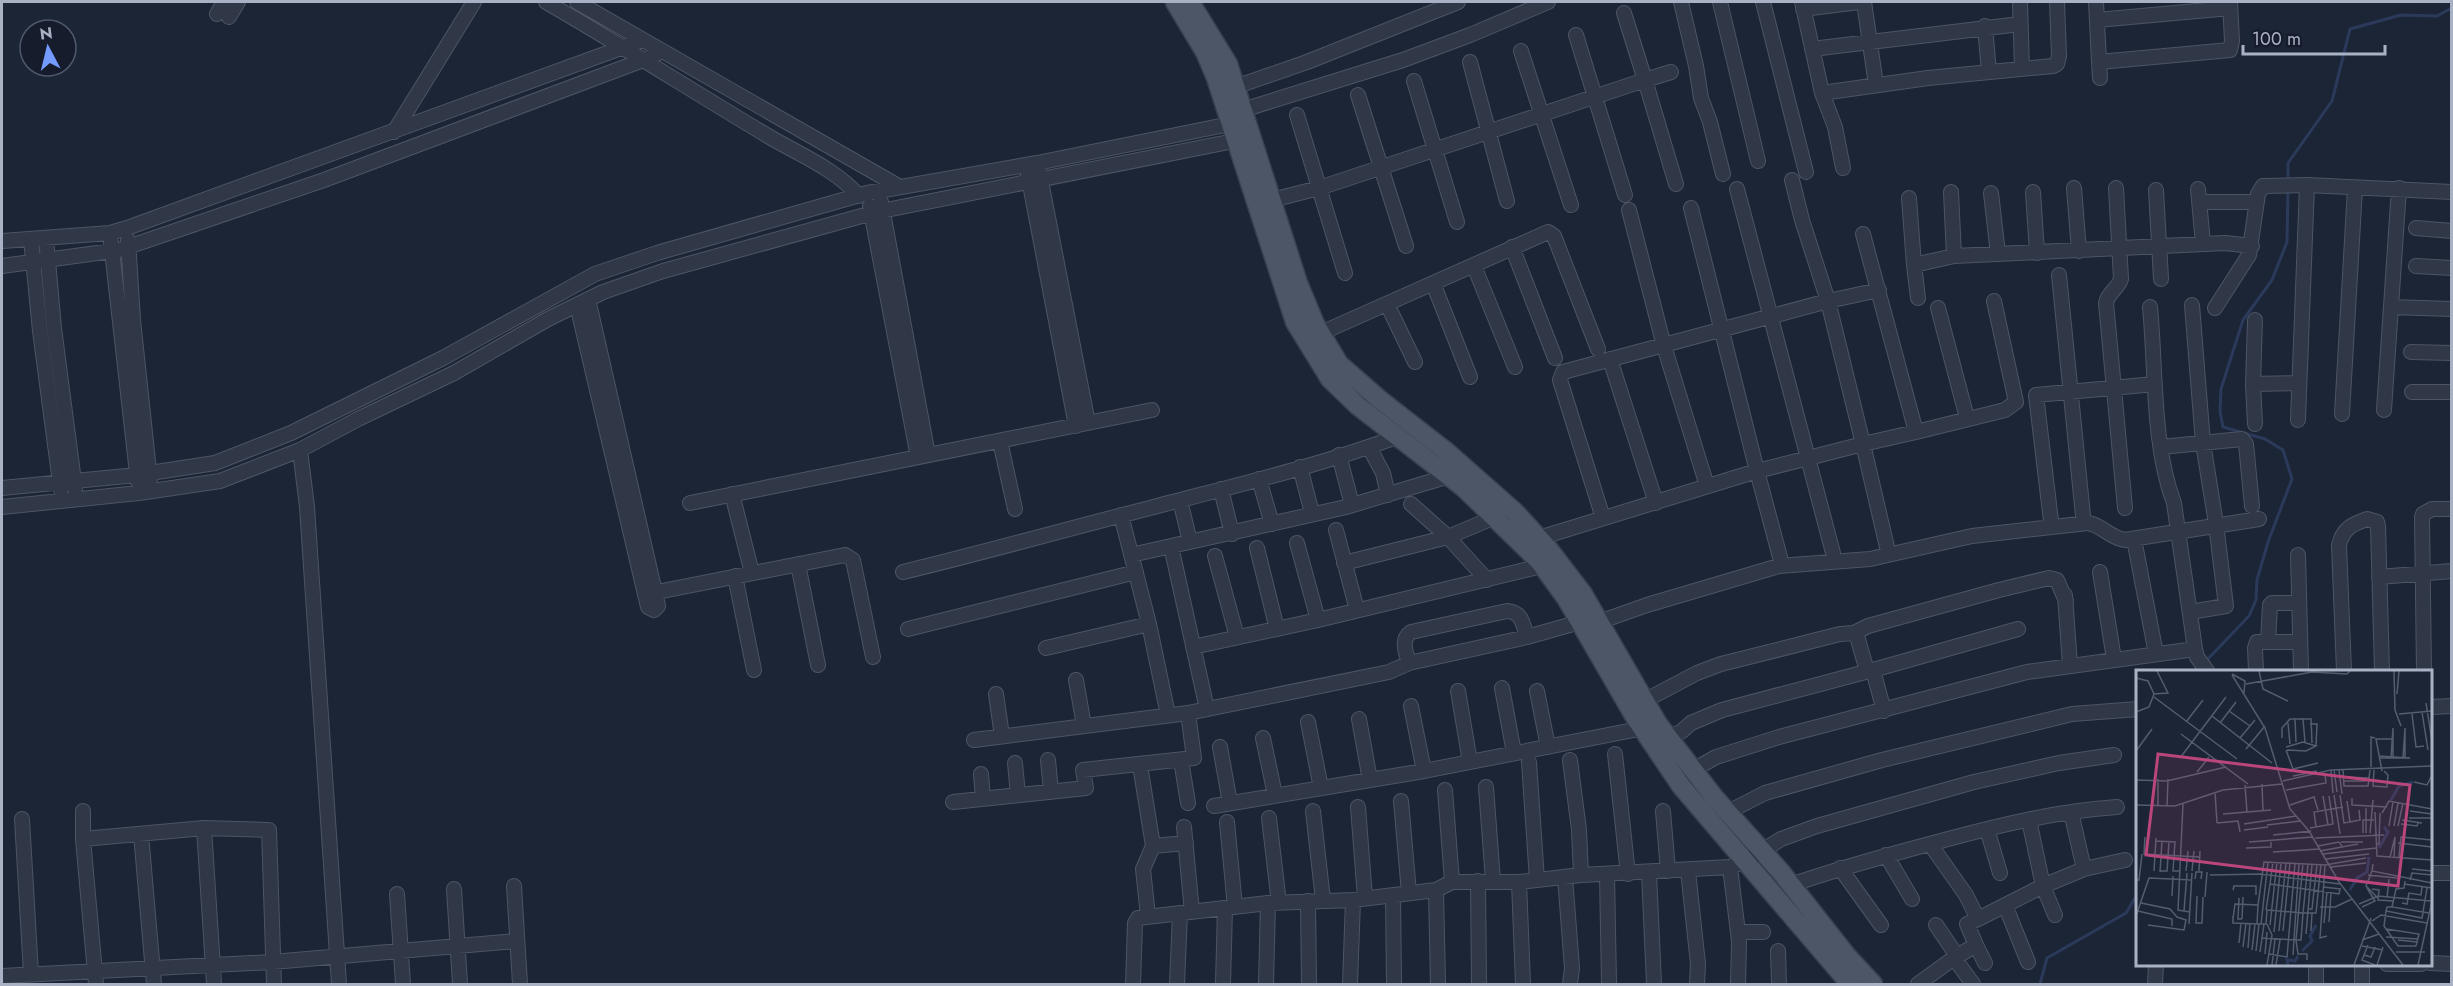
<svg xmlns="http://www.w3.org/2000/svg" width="2453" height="986" viewBox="0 0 2453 986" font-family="Jost,sans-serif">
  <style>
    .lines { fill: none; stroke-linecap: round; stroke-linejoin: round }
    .stream { stroke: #2b3a5b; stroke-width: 3 }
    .minor-casing { stroke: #4d5465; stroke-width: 16 }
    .major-casing { stroke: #394050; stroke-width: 21 }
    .minor { stroke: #303747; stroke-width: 14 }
    .major { stroke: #4d5667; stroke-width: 18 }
    .inset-river { fill: none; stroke: #2b3a5b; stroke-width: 3 }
    .inset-road { fill: none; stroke: #545d6f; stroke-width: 1.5 }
    .view { fill: #ba467b; fill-opacity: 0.15; stroke: #ba467b; stroke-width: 3 }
    .inset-edge { fill: none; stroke: #a9b1c5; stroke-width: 3 }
  </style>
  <rect width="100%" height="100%" fill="#1c2536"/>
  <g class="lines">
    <path class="stream" d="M 2288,181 L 2288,163 L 2332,101 L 2350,29 L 2401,15 L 2437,16 L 2452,8
      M 2205,662 L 2249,616 L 2256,600 L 2257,580 L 2268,542 L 2292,479 L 2283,450 L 2265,439 L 2223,427 L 2220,411 L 2221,389 L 2243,320 L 2272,280 L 2287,242 L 2288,188
      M 2194,671 L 2200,666
      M 2138,748 L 2138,816
      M 2138,824 L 2138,881
      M 2040,984 L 2047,958 L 2126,913 L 2138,893"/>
    <defs>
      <path id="minor" d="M 546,2 C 621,45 694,92 768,136 C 800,155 834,168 859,196
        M 577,2 L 900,187
        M 1681,2 L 1696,66 L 1701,98 L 1710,122 L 1723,174
        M 1720,2 L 1758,161
        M 1763,2 L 1806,172
        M 1802,2 L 1822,93 L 1928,78 L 2053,66 L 2057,64 L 2059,56 L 2057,2
        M 1864,2 L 1876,85
        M 2020,2 L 2022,69
        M 2096,2 L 2099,62 L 2230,50 L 2232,41 L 2230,2
        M 1803,9 L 1859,2
        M 217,14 L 224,2
        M 229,17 L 238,2
        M 2097,20 L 2230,8
        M 1985,26 L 1989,72
        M 1576,35 L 1625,195
        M 1812,49 L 2020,24
        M 1521,51 L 1571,205
        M 1470,62 L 1507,201
        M 2099,62 L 2100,78
        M 1671,72 L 1645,80 L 1676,184
        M 1414,81 L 1457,222
        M 1235,87 L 1307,62 L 1458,2
        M 1822,93 L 1835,127 L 1843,168
        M 1358,95 L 1406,246
        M 1236,112 L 1403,60 L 1470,35 L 1548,2
        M 1297,115 L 1345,273
        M 394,132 L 474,2
        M 1039,171 L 1088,423
        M 1028,174 L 1076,426
        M 1792,180 L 1802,220 L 1828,301 L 1863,444 L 1916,432 L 1863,234
        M 2074,188 L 2079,251
        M 2116,188 L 2121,279 C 2118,289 2108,292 2106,303 L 2125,508
        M 1737,189 L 1833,553
        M 2198,189 L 2203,244
        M 2156,190 L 2161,279
        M 1951,192 L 1954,256
        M 2033,192 L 2037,253
        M 1991,193 L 1998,254
        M 1909,198 L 1914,265 L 1954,256 L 2225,243 L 2252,246
        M 1272,200 L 1319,188 L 1645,80 L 1624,13
        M 881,202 L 928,455
        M 2199,202 L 2257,202
        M 870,206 L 918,457
        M 1629,210 L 1664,346 L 1707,486
        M 2416,228 L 2452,231
        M 46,238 L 54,328 L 75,489
        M 31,239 L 40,331 L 61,490
        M 128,240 L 133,320 L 150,480
        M 2,241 L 110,233 L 127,228 L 643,40
        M 111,242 L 138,482
        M 1512,247 L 1555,358
        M 1914,265 L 1918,298
        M 2,266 L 119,250 L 324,180 L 646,59 L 662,51
        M 1474,266 L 1515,367
        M 2416,266 L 2452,268
        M 2059,275 L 2083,516
        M 1433,283 L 1470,377
        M 1387,304 L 1415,362
        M 577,305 L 648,607 L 654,610 L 658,606 L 657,601 L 588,299
        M 2150,307 C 2156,368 2152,445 2174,503 L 2195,649 L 2197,657 L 2207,671
        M 2391,307 L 2452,309
        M 1938,308 L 1967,418
        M 2215,308 L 2249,255 L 2258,194 L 2263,186 L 2307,185 L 2452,192
        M 1321,333 L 1548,232 L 1554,236 L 1598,349
        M 2411,352 L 2452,353
        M 1610,359 L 1656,503
        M 2253,384 L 2298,383
        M 2412,392 L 2452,392
        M 2384,410 L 2399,188
        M 2342,414 L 2355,188
        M 2298,420 L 2307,185
        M 2255,424 L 2253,384 L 2255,320
        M 1916,432 L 2005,410 L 2016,402 L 1994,301
        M 1000,441 L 1015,509
        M 1369,447 L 1383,473 L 1388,495
        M 2161,447 L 2242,439 L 2246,444 L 2252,506
        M 300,450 L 307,507 L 339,984
        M 1339,455 L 1352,505
        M 1300,467 L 1312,513
        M 1259,479 L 1272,524
        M 2,488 L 137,475 L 215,463 L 291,433 L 443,358 L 595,274 L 657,253 L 867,193 L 1037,163 L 1240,122
        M 1221,489 L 1232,534
        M 732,494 L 752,573
        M 1180,500 L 1190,542
        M 690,503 L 1152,410
        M 1411,504 L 1448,537 L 1487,580
        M 2,507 L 139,493 L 220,481 L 300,450 L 358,419 L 454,373 L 548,319 L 603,292 L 663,271 L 876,212 L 1244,139
        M 1121,515 L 1149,624 L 1168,715
        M 1603,518 L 1560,380 L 1563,372 L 1828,301 L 1879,290
        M 2051,521 L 2036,395 L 2155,384
        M 1336,530 L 1357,610
        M 1539,538 L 1757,471 L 1691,208
        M 2134,539 L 2156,654
        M 1297,543 L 1318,620
        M 1171,546 L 1207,709
        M 1257,548 L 1277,629
        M 1131,555 L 1346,507 L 1449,476
        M 2298,555 L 2301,671
        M 1215,556 L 1237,637
        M 1781,561 L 1757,471 L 1863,444 L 1887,547
        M 1344,563 L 1448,537 L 1495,517
        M 798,564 L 818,665
        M 903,572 C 986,552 1067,529 1150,508 C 1233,486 1319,466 1399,436
        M 2100,572 L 2114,659
        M 735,576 L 754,670
        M 2379,577 L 2452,571
        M 647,594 L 845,555 L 853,560 L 873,657
        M 2065,595 L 2070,666
        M 2190,612 L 2226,606 L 2216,524 L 2203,443 L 2192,305
        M 1599,622 L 1647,605 L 1779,566 L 1870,559 L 1972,536 L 2088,523 C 2102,525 2110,538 2125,540 L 2259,519
        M 908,629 L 1136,572
        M 1854,633 L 1868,626 L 1999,590 L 2049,578 L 2057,580 L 2066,601
        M 2268,642 L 2270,605 L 2272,603 L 2299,603
        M 1193,647 L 1318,620 L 1550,564
        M 1046,648 L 1149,624
        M 1409,663 C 1406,652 1400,640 1411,632 L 1507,611 C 1522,612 1523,624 1527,637
        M 1873,670 L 1884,711
        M 2256,671 L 2255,648 L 2257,642 L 2299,642
        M 2344,671 L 2339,545 C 2343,528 2353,524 2367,519 L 2377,522 L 2378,526 L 2382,671
        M 2424,671 L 2422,517 L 2423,514 L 2432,509 L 2452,509
        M 1076,680 L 1084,726
        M 1502,688 L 1514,753
        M 1458,691 L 1470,762
        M 1537,691 L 1548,747
        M 996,694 L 1002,736
        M 1644,701 L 1697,673 L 1721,664 L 1840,634 L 1854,633 L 1857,636 L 1867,671
        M 1411,706 L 1424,771
        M 2430,707 L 2452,706
        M 1359,719 L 1370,780
        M 1308,722 L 1321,788
        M 1263,738 L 1275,795
        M 1669,738 L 1682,731 L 1691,723 L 1722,710 L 1873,670 L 2018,629
        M 974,740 L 1188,713 L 1389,672 L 1409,663 L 1527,637 L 1580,622
        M 1220,747 L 1230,803
        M 1615,754 L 1628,874
        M 1048,760 L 1051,792
        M 1181,760 L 1188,803
        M 1570,760 L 1579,830 L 1581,875
        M 1529,762 L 1537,880
        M 1015,763 L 1018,795
        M 1140,765 L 1153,846 L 1143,869 L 1148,916
        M 1693,770 L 1716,757 L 1779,737 L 2027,672 L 2195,649
        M 981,774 L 983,799
        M 1486,787 L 1493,881
        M 1445,790 L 1452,882
        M 1401,801 L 1409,893
        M 953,802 L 1086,788 L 1083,770 L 1194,758 L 1188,713
        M 1214,806 L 1424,771 L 1649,727
        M 1358,807 L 1365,898
        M 83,811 L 83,839 L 96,984
        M 1313,811 L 1323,900
        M 1663,811 L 1668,871
        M 1728,812 L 1765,793 L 1882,760 L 2072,714 L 2138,709
        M 1269,818 L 1279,903
        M 22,819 L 31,974
        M 2029,820 L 2043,886 L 2055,915
        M 1227,822 L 1235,907
        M 1184,827 L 1192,912
        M 204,828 L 214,984
        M 1987,829 L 2000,873
        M 141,834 L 154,984
        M 83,839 L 204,828 L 269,830 L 274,984
        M 1930,844 L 1966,895 L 1978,919 L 1967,924 L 1976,945 L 1954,958 L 1973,984
        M 1153,846 L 1186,843
        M 1886,855 L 1912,899
        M 1730,867 L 1739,941 L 1738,984
        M 1840,868 L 1881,925
        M 2084,869 L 2125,860
        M 1688,871 L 1698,964 L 1697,984
        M 1649,873 L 1654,984
        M 2430,873 L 2452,873
        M 1607,874 L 1609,984
        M 1565,877 L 1572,968 L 1570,984
        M 1478,881 L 1479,984
        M 1519,882 L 1523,984
        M 1791,885 C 1839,868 1888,855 1937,842 C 1996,826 2056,811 2117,807
        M 514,886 L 520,984
        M 454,889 L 460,984
        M 1436,890 L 1438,984
        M 397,894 L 403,984
        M 1393,895 L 1394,984
        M 1308,901 L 1309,984
        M 2005,905 L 2028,962
        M 1978,919 L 2043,886 L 2084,869 L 2071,812
        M 1936,925 L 1957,956
        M 1738,932 L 1763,932
        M 1976,945 L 1985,963
        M 1778,951 L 1779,984
        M 2430,963 L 2452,964
        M 2316,964 L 2316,984
        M 2362,964 L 2362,984
        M 2387,964 L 2421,964
        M 2,976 L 272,962 L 516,941
        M 1133,984 L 1135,923 L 1138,918 L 1268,903 L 1353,900 L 1436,890 L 1452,882 L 1519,882 L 1581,875 L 1730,867 L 1746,861 L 1781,839 L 1817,826 L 1974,782 L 2059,763 L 2114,755
        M 1177,984 L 1180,913
        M 1223,984 L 1225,908
        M 1266,984 L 1268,903
        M 1350,984 L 1353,900
        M 1918,984 L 1954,958
        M 2155,984 L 2156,964"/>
      <path id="major" d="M 1175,2 L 1205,52 L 1216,78 L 1295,322 L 1330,379 L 1358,406 L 1464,488 L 1539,561 L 1566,598 L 1636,719 L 1681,786 L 1850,984
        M 1190,2 L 1228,64 L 1298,283 L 1315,324 L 1339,364 L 1379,399 L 1447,452 L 1515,512 L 1547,547 L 1583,594 L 1658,724 L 1714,797 L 1781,872 L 1847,956 L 1873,984"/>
    </defs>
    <use href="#minor" class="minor-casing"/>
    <use href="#major" class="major-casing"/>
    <use href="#minor" class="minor"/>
    <use href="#major" class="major"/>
  </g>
  <g transform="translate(2136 670)">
    <rect width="296" height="296" fill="#1c2536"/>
    <path class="inset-river" d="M 255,130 L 263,116 L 277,112M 243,178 L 252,162 L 248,157M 214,220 L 221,208 L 231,202 L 233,187M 166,281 L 176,271 L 174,266 L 180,255M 152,295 L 151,290 L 159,291 L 162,286"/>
    <path class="inset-road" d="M 123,1 L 127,19 L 152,31M 258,1 L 259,40 L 265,56M 96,4 L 109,11 L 108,23M 96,5 L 129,58 L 154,139 L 173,161 L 203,212 L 267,295M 0,8 L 12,11 L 18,24 L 13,37 L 0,42M 110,14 L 176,2 L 211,4 L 214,1M 17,24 L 32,23 L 21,1M 261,24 L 263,1M 18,27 L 101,89M 290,33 L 296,71M 93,41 L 114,56M 286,42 L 292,80M 263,44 L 296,41M 276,44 L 280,77 L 288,76M 76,46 L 136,93M 159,49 L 160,72M 167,49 L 169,72M 50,52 L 67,30M 84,53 L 100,32M 152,53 L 154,74M 174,54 L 181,54 L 180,76M 45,64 L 112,114M 104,68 L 119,50M 146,68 L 146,58 L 154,49 L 175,49 L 176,73M 150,77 L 167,72 L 180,76 L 170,81 L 151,80M 110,79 L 129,56M 150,80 L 157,99 L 182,93M 0,81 L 16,59M 243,86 L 274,88 L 243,88M 44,88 L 90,27M 255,88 L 257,58 L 257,87M 267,88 L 269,58 L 269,87M 235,97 L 235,67 L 239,68M 195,100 L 197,123M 198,100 L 201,122M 203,100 L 206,124M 207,100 L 208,116 L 232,116 L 234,100M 238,100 L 237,116 L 251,117 L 252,105 L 248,101M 246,101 L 240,69 L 257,69M 61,102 L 73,87M 157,106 L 181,101M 207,107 L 234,108M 22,109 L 22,136M 0,110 L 31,111 L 90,97M 147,111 L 195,100 L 296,96M 208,111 L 230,111M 278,112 L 291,115 L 296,105M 126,114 L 127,141M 109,115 L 111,142M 150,120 L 190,113 L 189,105M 79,122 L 81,153M 198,125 L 204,164M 204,125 L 208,153 L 214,152 L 211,131M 187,126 L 192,155M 216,128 L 216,135 L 251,137M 47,134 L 42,240 L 54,242M 0,135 L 39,136 L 87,120 L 146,114M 154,135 L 178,127 L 182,140M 31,136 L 32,109M 274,141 L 296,144M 239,142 L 241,186 L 296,190M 246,143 L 253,131 L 296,139M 87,144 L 135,140M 273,148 L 296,148M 266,150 L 286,153M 214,152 L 224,150 L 223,140M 81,153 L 102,151 L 104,162M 108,154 L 160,146M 265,154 L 281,156 L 282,153M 131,155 L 164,151M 253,156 L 257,132M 258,156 L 262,133M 262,156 L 267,133M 180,157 L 178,142 L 207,137M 174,158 L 197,154 L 193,126M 108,160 L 132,157M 227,163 L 227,150 L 238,150M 230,163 L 230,138M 234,163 L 237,130M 137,165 L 175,161M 9,167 L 8,184 L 63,187M 179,168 L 248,165M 20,171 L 39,172 L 37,201 L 44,201M 113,172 L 177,167M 205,172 L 227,172M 262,173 L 296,177M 240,174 L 243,174 L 244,143M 182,176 L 203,172 L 206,176M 110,178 L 135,177 L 135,172M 184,181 L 222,174M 137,182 L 183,179M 187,184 L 240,178M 254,187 L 259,167 L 258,187M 263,187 L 265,167 L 296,170M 190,189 L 233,184M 137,192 L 134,214 L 203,224 L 204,219M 237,194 L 236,201 L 296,213M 189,195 L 184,268 L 191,266M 195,197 L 230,193M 276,199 L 296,201M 18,201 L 20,168M 24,201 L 31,201 L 33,171M 50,201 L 52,181M 56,201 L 58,181M 63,201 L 64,181M 236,201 L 230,216 L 240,226M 24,202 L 26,171M 74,205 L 125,204 L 204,214M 232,205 L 261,208M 59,209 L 60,202 L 66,202 L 65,209M 0,210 L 3,210 L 6,184M 274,210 L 276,203 L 296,205M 269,211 L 268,218 L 260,219 L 256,237 L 293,243M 268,214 L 296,218M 187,217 L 205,219M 236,219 L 243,220 L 242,230 L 257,231M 97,220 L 98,216 L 120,216 L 120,225M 36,226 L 37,206M 61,226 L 60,253 L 66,253 L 67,227M 69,227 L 71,202M 103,228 L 102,249 L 106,249M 251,228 L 253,209M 5,233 L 34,239 L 41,247 L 50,250 L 48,260 L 12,255M 266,233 L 271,234 L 273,223 L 285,225 L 286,217M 223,234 L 242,226 L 295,231M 122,235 L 128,192 L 189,195 L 230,188M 184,237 L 199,237 L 216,229M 226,237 L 239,231 L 231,218M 256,237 L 251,237 L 250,241 L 286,248 L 287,243M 172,239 L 176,239 L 181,194M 130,240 L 134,214M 2,241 L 36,249 L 36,256M 48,241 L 51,203M 250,241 L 248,256 L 262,276 L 280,276M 287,242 L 291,218M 0,246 L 13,208 L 56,210M 97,246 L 97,253 L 123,254M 97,249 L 99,234 L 122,235 L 121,254M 106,249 L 107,227M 236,251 L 245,245 L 291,253M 193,252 L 195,223M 188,253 L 191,222M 53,254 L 56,203M 125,254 L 132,192M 131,254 L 136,265 L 131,295M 134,255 L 141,192M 250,259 L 283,264 L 280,276M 143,261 L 150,193M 147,261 L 154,193M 175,261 L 176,243M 138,262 L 145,193M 170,264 L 176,194M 250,267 L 282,269M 126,268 L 160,270 L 167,193M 226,270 L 243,264M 262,270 L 281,272M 103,273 L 105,253M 232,275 L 226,290 L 239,295M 226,276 L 247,280M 107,277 L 110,253M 112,278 L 114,253M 116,280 L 119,254M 120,281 L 123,254 L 130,254 L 131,240 L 167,243 L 172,194M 124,282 L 128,254M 260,282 L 289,282M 129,284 L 131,262M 133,284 L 151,287 L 159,193M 157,285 L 163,193M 228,285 L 235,287 L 239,277M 171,290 L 171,284 L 162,284 L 160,270 L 165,270 L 167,243 L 180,243 L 185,194M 136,295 L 139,269M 140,295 L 144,270M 218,295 L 235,248M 241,295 L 247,277M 282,295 L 296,231"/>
    <path class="view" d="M 22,84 L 274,115 L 262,216 L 10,185 Z"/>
    <rect width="296" height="296" class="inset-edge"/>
  </g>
  <rect width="2453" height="986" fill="none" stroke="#a9b1c5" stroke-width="6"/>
  <g transform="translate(48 48) rotate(353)"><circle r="28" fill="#161c2b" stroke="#515869" stroke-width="1.5"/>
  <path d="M0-4.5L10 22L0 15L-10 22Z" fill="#749bff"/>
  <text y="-9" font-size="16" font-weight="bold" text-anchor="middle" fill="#a9b1c5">N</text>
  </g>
  <path d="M2243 45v9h142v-9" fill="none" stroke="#a9b1c5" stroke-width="3"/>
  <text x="2252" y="45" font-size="18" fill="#a9b1c5" stroke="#161c2b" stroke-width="4.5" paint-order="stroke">100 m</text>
</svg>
